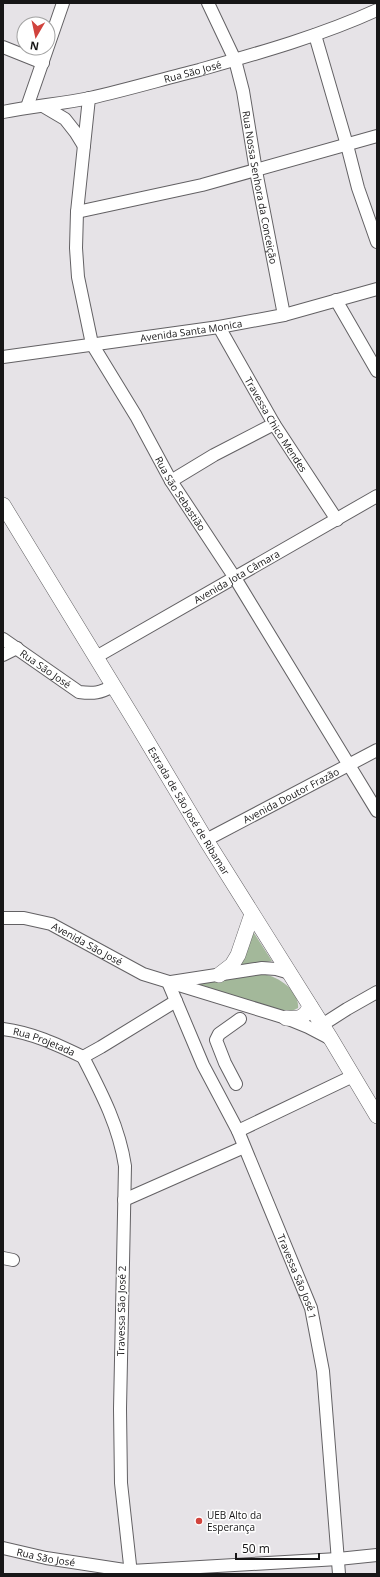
<svg xmlns="http://www.w3.org/2000/svg" width="380" height="1577" font-family="'Open Sans',sans-serif">
<style>
.green{fill:#a3b89a}
.lines{fill:none;stroke-linecap:round;stroke-linejoin:round}
.minor-casing{stroke:#636164;stroke-width:14}
.major-casing{stroke:#636164;stroke-width:16}
.minor{stroke:#fff;stroke-width:12}
.major{stroke:#fff;stroke-width:15}
.poi-dot{fill:#d1433d;stroke:#fff;stroke-width:1.5}
.labels{text-anchor:middle;stroke-width:3;stroke-linejoin:round;paint-order:stroke}
.street-label{font-size:10px;fill:#171617;stroke:#fff}
.poi-label{font-size:10px;fill:#171617;stroke:#fff;text-anchor:start}
</style>
<rect width="100%" height="100%" fill="#e6e3e7"/>
<!-- green -->
<path class="green" d="M252,930L272,961L236,967Z
M260,974C275,974 300,990 298,1008L290,1012H281L198,984Z"/>
<g class="lines">
<defs>
<g id="minor">
<path id="s1" d="M208,3L235,60L243,91L256,171L284,315"/>
<path d="M315,35L347,145L358,188L377,242"/>
<path d="M3,47L43,63"/>
<path id="s2" d="M89,98L77,212L76,248L78,277L92,344L136,416L171,481L235,578L377,811"/>
<path d="M43,106L65,119L76,133L84,146"/>
<path d="M27,107L63,3"/>
<path id="s3" d="M3,112C32,106 61,104 90,98C126,90 163,79 199,70C259,53 320,36 377,10"/>
<path d="M77,212L202,185L377,136"/>
<path d="M336,300L377,371"/>
<path id="s4" d="M219,327L274,424L337,520"/>
<path id="s5" d="M3,357L219,327L284,315L377,289"/>
<path d="M171,481L214,455L274,424"/>
<path id="s6" d="M3,639L79,692C94,694 100,693 113,686"/>
<path d="M3,655L17,648"/>
<path id="s7" d="M96,657L377,496"/>
<path id="s8" d="M206,840L377,750"/>
<path id="s9" d="M3,918H24L51,924L143,974L286,1018L308,1027L331,1039"/>
<path id="s10" d="M168,982L203,1065L238,1131L311,1308L323,1371L339,1574"/>
<path d="M171,982L262,968L276,969L290,973"/>
<path d="M322,1025L347,1009L377,992"/>
<path id="s11" d="M3,1029C33,1033 56,1044 83,1057"/>
<path d="M83,1057C101,1092 119,1126 125,1166L120,1409L121,1483L131,1574"/>
<path d="M83,1057L101,1047L176,1001"/>
<path d="M236,1084L225,1063L216,1040L219,1034L240,1019"/>
<path d="M238,1131L353,1076"/>
<path d="M124,1200L244,1147"/>
<path d="M3,1258L13,1260"/>
<path id="s12" d="M3,1548L46,1558L131,1571L338,1559L377,1555"/>
</g>
<g id="major">
<path id="s13" d="M3,505L138,726L206,840L331,1039L377,1116"/>
<path d="M219,975L232,965L238,955L252,914"/>
<path d="M286,1018C298,1019 305,1019 310,1006"/>
</g>
</defs>
<!-- minor casing -->
<use href="#minor" class="minor-casing"/>
<!-- major casing -->
<use href="#major" class="major-casing"/>
<!-- minor -->
<use href="#minor" class="minor"/>
<!-- major -->
<use href="#major" class="major"/>
</g>
<!-- markers -->
<circle class="poi-dot" cx="199" cy="1521" r="4"/>
<g class="labels">
<!-- street labels -->
<g class="street-label">
<text dy="4" stroke="none"><textPath href="#s3" startOffset="194">Rua São José</textPath></text>
<text dy="4" stroke="none"><textPath href="#s1" startOffset="193">Rua Nossa Senhora da Conceição</textPath></text>
<text dy="4" stroke="none"><textPath href="#s5" startOffset="190">Avenida Santa Monica</textPath></text>
<text dy="4" stroke="none"><textPath href="#s4" startOffset="113">Travessa Chico Mendes</textPath></text>
<text dy="4" stroke="none"><textPath href="#s2" startOffset="422">Rua São Sebastião</textPath></text>
<text dy="4" stroke="none"><textPath href="#s7" startOffset="162">Avenida Jota Câmara</textPath></text>
<text dy="4" stroke="none"><textPath href="#s6" startOffset="52">Rua São José</textPath></text>
<text dy="4" stroke="none"><textPath href="#s8" startOffset="96">Avenida Doutor Frazão</textPath></text>
<text dy="4" stroke="none"><textPath href="#s13" startOffset="358">Estrada de São José de Ribamar</textPath></text>
<text dy="4" stroke="none"><textPath href="#s9" startOffset="90">Avenida São José</textPath></text>
<text dy="4" stroke="none"><textPath href="#s11" startOffset="43">Rua Projetada</textPath></text>
<text dy="4" stroke="none"><textPath href="#s10" startOffset="322">Travessa São José 1</textPath></text>
<text transform="translate(121 1311) rotate(-89)" y="4">Travessa São José 2</text>
<text dy="4" stroke="none"><textPath href="#s12" startOffset="44">Rua São José</textPath></text>
</g>
<!-- poi labels -->
<g class="poi-label">
<text x="207" y="1519">UEB Alto da<tspan x="207" dy="12">Esperança</tspan></text>
</g>
</g>
<!-- border -->
<rect width="380" height="1577" fill="none" stroke="#171617" stroke-width="8"/>
<!-- north arrow -->
<g transform="translate(36 36) rotate(189)"><circle r="19" fill="#ffffff" stroke="#a2a2a2"/>
<path d="M0-3L7 15L0 10L-7 15Z" fill="#d1433d"/>
<text y="-6" font-size="11" font-weight="bold" text-anchor="middle" fill="#171617">N</text>
</g>
<!-- scale -->
<path d="M236 1553v6h83v-6" fill="none" stroke="#171617" stroke-width="2"/>
<text x="242" y="1553" font-size="12" fill="#171617" stroke="#ffffff" stroke-width="3" paint-order="stroke">50 m</text>
</svg>
